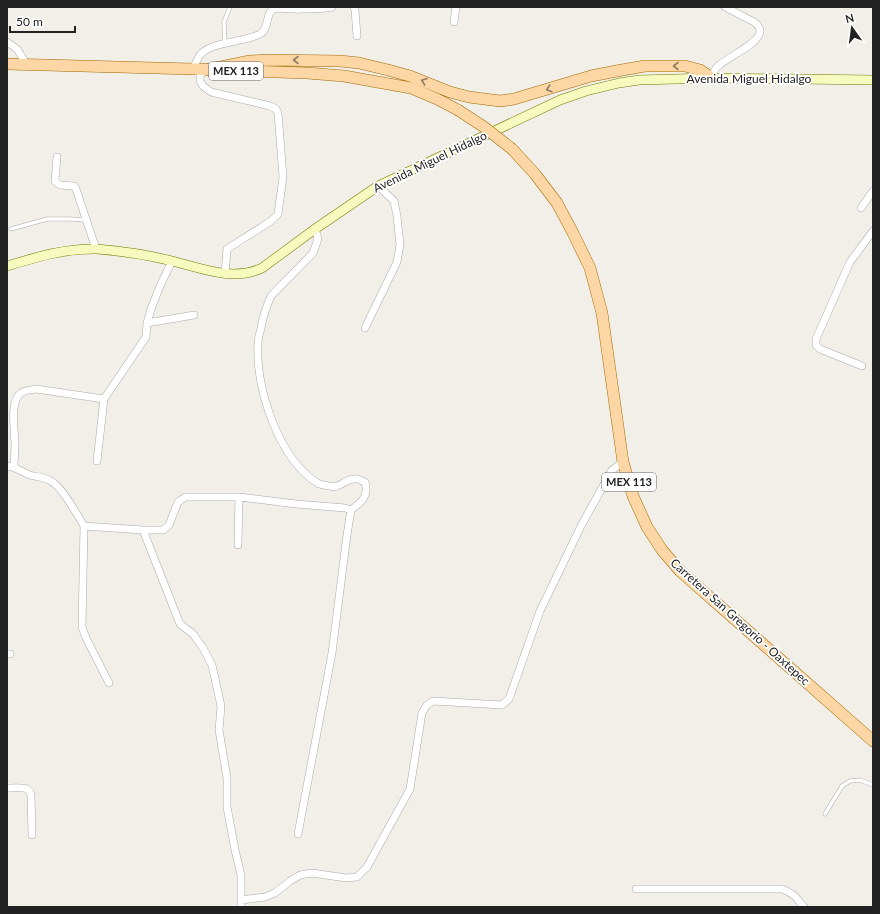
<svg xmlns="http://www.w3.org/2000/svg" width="880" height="914" font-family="Lato,sans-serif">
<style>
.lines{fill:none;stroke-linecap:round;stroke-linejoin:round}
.lane-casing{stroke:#a9a9a9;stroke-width:4.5}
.street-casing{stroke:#a9a9a9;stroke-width:8}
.secondary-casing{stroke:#707d05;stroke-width:10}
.primary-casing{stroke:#a06b00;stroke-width:12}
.lane{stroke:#fff;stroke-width:3.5}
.street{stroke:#fff;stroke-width:7}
.secondary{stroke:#f7fabf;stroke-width:9}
.primary{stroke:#fcd6a4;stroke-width:11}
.primary-bridge-casing{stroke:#a06b00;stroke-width:12;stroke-linecap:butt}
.primary-bridge{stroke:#fcd6a4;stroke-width:11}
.oneway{stroke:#8f7c63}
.labels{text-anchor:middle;stroke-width:3.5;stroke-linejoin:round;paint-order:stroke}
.shield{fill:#fff;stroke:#646464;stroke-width:1}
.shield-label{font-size:11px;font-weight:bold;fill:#222}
.street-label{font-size:12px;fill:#222;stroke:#fff}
</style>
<rect width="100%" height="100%" fill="#f2efe9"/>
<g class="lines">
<defs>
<path id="lane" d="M225,44L224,22L230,7
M11,229L47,219H71L86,220
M825,814L842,786L850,781L860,780L873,785"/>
<path id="street" d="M354,7L355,10L357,36
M454,22L456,7
M7,42L17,49L27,65
M193,69C195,65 197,59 200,55C209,42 245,42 260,34C270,29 265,12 274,9C282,7 293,10 302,9C312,9 322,9 332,7
M206,70L200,75V81L203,86L211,92L270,106L276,109L278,113L283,177L278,214L271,221L227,249L225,274
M712,78C713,75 714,70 717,67C726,58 754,46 759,35C762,30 758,25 754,22L725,7
M57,157L55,181L60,185L74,186L76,189L96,249
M861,208L873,191
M147,323L194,315
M365,328L397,262L400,245L397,216L394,201L378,186
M862,366L820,349L816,345V339L850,262L873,231
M97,461L104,399
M7,466C16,467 22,472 30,475C37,477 44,477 51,481C62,487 77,514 84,526L143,530H163L169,525L178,502L181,500L185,497H239L296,504L345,508L351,510C362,502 369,496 365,482C362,481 358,478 354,479C348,479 343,484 337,486C335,487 331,486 328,486C325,485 322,485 319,484C279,460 255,388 258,343C258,338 260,333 261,328C263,317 266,307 271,296L313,253L318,239L315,229
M14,467C14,459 15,452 15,445C15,432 9,401 21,393C25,390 31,390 36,389L104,399L146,337L147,323L151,309L160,286L172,261
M84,526L82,627L86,638L109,683
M143,530L180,624L193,634L203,648L212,665L221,706L219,730L227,778V807L235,850L241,875V907
M238,545L239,497
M7,654H10
M7,788C12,788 24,787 27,789C30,791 30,793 31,795L32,835
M298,834L332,653L347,535L351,510
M636,889H782C795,894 796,898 804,907
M241,900L265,897L275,893L290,881L300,875L312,873L346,878L357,877L367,867L410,789L422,713L427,705L433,701L502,705L509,699L540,611L581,526L612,470L623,462"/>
<path id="secondary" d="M7,266C37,257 66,248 97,249C122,251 148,255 172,261C202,268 232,282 262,268L315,229L378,186L560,100L586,91L619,83L639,80L712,78L873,80"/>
<path id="primary" d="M7,64L193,69L307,73L344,76L411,88L437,99L458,110
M206,70L250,61L270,60L340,61L359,63L388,70L410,76L450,92L469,97L500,101L514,99L591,76L622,70L645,66H685L700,70L712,78
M512,149L535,174L557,203L573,233L590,268L602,313L623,462L633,496L647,527L662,550L680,571L873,741"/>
</defs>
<!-- lane casing -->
<use href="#lane" class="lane-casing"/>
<!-- street casing -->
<use href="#street" class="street-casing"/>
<!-- secondary casing -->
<use href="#secondary" class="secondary-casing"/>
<!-- primary casing -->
<use href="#primary" class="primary-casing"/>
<!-- lane -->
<use href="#lane" class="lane"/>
<!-- street -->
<use href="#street" class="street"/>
<!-- secondary -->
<use href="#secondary" class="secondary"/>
<!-- primary -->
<use href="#primary" class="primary"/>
<defs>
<path id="primary-bridge" d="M458,110L484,127L512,149"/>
</defs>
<!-- primary-bridge casing -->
<use href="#primary-bridge" class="primary-bridge-casing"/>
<!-- primary-bridge -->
<use href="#primary-bridge" class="primary-bridge"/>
</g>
<!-- one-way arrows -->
<defs><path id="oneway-chevron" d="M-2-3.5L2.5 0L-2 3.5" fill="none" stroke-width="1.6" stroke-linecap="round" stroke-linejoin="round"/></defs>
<g class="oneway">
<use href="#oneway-chevron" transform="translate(296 60) rotate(-180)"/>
<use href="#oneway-chevron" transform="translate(676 66) rotate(180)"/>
<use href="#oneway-chevron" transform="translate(424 81) rotate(-160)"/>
<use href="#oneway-chevron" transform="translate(549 89) rotate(163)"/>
</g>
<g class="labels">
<!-- shield labels -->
<g class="shield">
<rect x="209" y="62" width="54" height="18" rx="3"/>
<rect x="602" y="473" width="54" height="18" rx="3"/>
</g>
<g class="shield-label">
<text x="236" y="75">MEX 113</text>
<text x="629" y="486">MEX 113</text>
</g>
<!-- street labels -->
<g class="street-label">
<text x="749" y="83">Avenida Miguel Hidalgo</text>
<text transform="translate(430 162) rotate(-26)" y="4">Avenida Miguel Hidalgo</text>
<text transform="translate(740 622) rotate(42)" y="4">Carretera San Gregorio - Oaxtepec</text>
</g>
</g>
<!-- border -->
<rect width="880" height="914" fill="none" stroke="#222222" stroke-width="16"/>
<!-- north arrow -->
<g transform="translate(852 28) rotate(346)" stroke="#ffffff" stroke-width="3" paint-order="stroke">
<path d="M0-3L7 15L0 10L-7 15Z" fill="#222222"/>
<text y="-6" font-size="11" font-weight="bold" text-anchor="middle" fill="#222222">N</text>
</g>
<!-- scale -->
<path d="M10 26v6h65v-6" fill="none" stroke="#222222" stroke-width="2"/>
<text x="16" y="26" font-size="12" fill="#222222" stroke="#ffffff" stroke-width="3" paint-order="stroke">50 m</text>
</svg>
